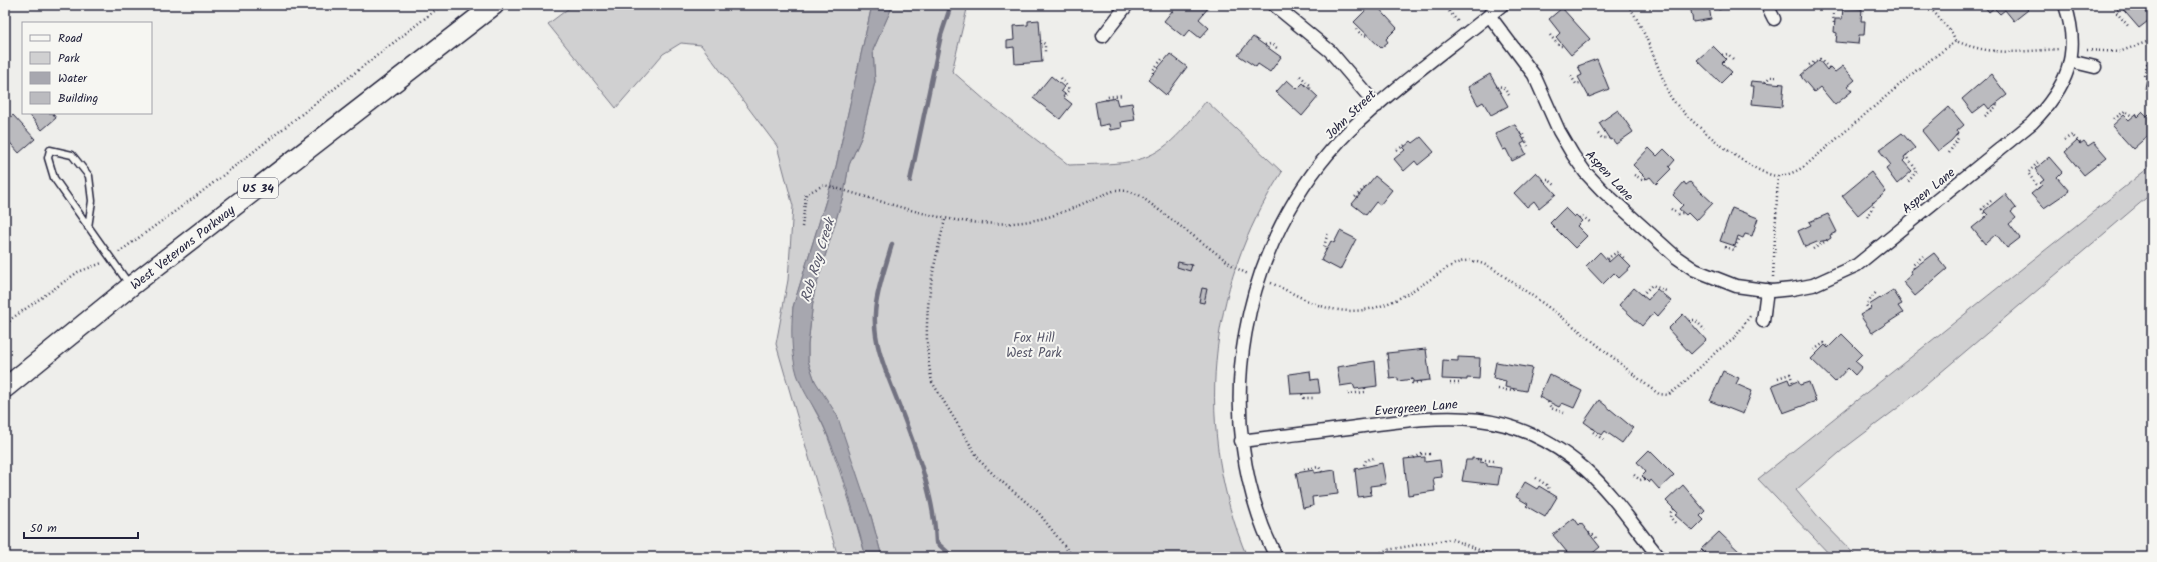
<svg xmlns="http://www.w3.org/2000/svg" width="2157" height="562" font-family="Kalam,sans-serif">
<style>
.green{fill:#d0d0d1;stroke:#797986}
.water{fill:#a7a7af;stroke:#727281}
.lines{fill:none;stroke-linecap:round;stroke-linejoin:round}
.stream{stroke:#727281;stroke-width:4.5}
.building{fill:#bbbbbf;stroke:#22223b}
.lane-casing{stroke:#22223b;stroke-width:9}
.street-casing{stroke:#22223b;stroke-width:15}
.primary-casing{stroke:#22223b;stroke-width:22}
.path{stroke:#22223b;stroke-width:2.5;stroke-dasharray:1 3;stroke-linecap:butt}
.lane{stroke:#f6f6f2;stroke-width:6}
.street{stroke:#f6f6f2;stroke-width:12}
.primary{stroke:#f6f6f2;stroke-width:19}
.labels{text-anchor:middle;stroke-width:4;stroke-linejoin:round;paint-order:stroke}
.shield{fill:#f6f6f2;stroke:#626272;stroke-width:1}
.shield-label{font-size:12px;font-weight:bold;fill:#22223b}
.street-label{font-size:13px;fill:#22223b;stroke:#f6f6f2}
.park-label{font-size:13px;fill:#565668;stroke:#f6f6f2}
.water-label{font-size:14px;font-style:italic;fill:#575769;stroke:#f6f6f2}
</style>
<rect width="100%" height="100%" fill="#eeeeeb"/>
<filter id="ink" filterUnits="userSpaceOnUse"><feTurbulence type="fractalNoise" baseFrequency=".025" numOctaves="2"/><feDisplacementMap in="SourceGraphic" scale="8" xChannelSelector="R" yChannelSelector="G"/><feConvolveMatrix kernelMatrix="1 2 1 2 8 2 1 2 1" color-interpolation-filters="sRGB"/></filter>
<g filter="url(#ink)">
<!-- green -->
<path class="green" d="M573,5H872L835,171L793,307C791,331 801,377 810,399C814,411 822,421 826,432C841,473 854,515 866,557H838L776,344L788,280L793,206L777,146L701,45L681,43L663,54L616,108L548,24Z
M893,5H968L952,71L986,101L1069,165C1088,164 1120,165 1137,160C1168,152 1187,125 1206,101L1282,172C1206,289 1194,429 1247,557H882L871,516L815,381L808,361V345L814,293L844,193L849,165L861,138L875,82L873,50Z
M2152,165V193L1907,401L1846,447L1796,490L1820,519L1857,557H1832L1758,479Z"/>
<!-- water -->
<path class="water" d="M872,5H893L873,50L875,82L861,138L849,165L844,193L814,293L808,345V361L815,381L837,415L871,516L882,557H866C854,514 843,470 825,429C817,410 803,393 797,374C791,354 791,328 793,307L835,171Z"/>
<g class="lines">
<!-- stream -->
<path class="stream" d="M910,181L941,35L951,5
M892,244C886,266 876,291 875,314C873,346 888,376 899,405C916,449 934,494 936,542L953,557"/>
</g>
<!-- building -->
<path class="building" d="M1177,5L1184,7L1186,5H1205L1208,8L1199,19L1209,28L1200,38L1190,30L1184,37L1164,21Z
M1371,5H1376L1397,28L1386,39L1388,42L1381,48L1354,22Z
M1690,5H1715L1709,6L1711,19L1693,22Z
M1983,5H2023L2028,10L2014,21L2005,10L2000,14L1994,8L1989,12Z
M2119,5H2143L2142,7L2152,18L2139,28Z
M1843,7L1862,9L1861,21H1865L1864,35H1859L1858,44L1836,42L1837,33L1834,32L1835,19H1842Z
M1562,8L1590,39L1571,55L1556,37L1560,33L1549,19Z
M1039,20L1042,62L1015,64L1014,47L1007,48V41L1014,40L1013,26L1028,25V21Z
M1253,37L1281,57L1270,72L1258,64L1256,67L1238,55Z
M1713,46L1726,59L1722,63L1732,72L1721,83L1697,60Z
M1170,54L1187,67L1166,95L1148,80Z
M1597,59L1609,89L1589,97L1578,77L1582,75L1578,66Z
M1819,60L1827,70L1830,67L1835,72L1843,66L1855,80L1848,86L1852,91L1835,105L1820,87L1814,92L1802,78L1801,75Z
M2150,64L2152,65V91L2145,89Z
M1490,74L1508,106L1491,115L1483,102L1478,105L1468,87Z
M1991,74L2007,95L1989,109L1985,104L1973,113L1962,99Z
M1051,76L1064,87L1061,91L1065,94L1063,97L1072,104L1060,119L1033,98Z
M1287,80L1297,89L1303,83L1318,97L1302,116L1276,92Z
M1751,81L1784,84L1782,107L1752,104L1754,86H1750Z
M1116,98L1118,105L1132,103L1135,120L1121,122L1122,128L1110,130L1109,124L1099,126L1095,102Z
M1949,107L1964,125L1957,131L1958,133L1951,141L1938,151L1922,131Z
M1618,110L1633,132L1616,144L1612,139L1610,140L1599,123Z
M2143,112L2147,116L2149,114L2152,117V132L2133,149L2112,126L2124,115L2129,120L2136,114L2138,117Z
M28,113H54L53,114L56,118L42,130Z
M13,115L35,139L19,153L5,137V122Z
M1512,125H1515L1519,131L1525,142L1521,144L1526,154L1512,161L1506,149L1503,150L1495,134Z
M1902,133L1915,148L1904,157L1905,159L1903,161L1912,171L1897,184L1886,169L1891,165L1879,150Z
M1421,137L1434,152L1418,165L1415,161L1404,171L1394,159L1405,150L1403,148L1411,141L1413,143Z
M2077,141L2080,144L2084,141L2088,146L2094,142L2107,157L2084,175L2065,152Z
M1649,148L1657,156L1664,149L1675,160L1669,167L1671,169L1656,184L1650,177L1647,179L1633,165Z
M2049,157L2062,172L2057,177L2069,191L2044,208L2031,194L2042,185L2040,183L2044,180L2035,169Z
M1536,172L1556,194L1539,208L1534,201L1527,207L1514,193Z
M1871,172L1886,192L1858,215L1842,196Z
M1375,176L1392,190L1380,205L1376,202L1366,215L1352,204Z
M1684,182L1686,185L1690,182L1713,203L1696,221L1688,213L1686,215L1679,209L1683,205L1673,195Z
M2005,194L2016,208L2011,212L2016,218L2009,224L2020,238L2007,248L1996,234L1985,244L1972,228L1988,215L1984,211Z
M1565,208L1574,217L1576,215L1582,221L1577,226L1587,236L1575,248L1550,223Z
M1732,208L1758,218L1752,236L1745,234L1743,238L1738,236L1735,246L1720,241Z
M1828,214L1837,232L1830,235L1831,238L1828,240L1817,242L1805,247L1798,231L1811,225L1809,222Z
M1340,231L1356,239L1340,270L1321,260L1331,241L1334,243Z
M1600,252L1609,262L1618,254L1631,267L1619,278L1614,273L1603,284L1586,266Z
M1934,253L1947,269L1915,296L1903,282L1912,274L1910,271Z
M1178,262L1192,265L1190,271L1177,267Z
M1202,288L1207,289L1204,303L1199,302Z
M1634,288L1648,300L1657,289L1671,301L1658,316L1654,312L1642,326L1619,305Z
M1893,290L1902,304L1898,306L1903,313L1872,333L1860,315L1872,308L1869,305Z
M1683,314L1706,340L1691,354L1668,329Z
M1842,334L1862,354L1855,361L1862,367L1855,375L1848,368L1835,382L1811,359L1825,345L1828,348Z
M1426,349L1430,380L1413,382V379L1398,381V378L1390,379L1387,353Z
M1458,357L1480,358L1479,379L1467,378V380L1442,379L1443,360L1458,361Z
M1375,361L1377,386L1355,389L1353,384L1340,386L1337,367Z
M1496,362L1532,368L1526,391L1505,387L1506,381L1493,378Z
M1310,371L1311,380L1318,379L1320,393L1291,394L1289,374Z
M1723,371L1739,378L1736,384L1752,391L1743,414L1710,401Z
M1549,374L1582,391L1574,408L1562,403L1559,407L1539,397Z
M1788,379L1790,384L1798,381L1800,385L1809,382L1816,401L1783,413L1772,385Z
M1599,400L1633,428L1622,443L1605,431L1602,435L1584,422Z
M1649,450L1674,475L1659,489L1651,480L1649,483L1642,476L1646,472L1637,462Z
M1425,457V462L1440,460L1442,477L1433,478L1435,491L1408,495L1404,459Z
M1472,458L1480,459V462L1487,463V466L1501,468L1498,485L1462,481L1466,460H1472Z
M1382,463L1386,484L1370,486L1371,495L1358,497L1355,469Z
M1314,470V473L1335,470L1338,494L1312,497L1313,506L1303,508L1296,473Z
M1525,482L1537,489L1539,486L1557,497L1545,517L1526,506L1528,504L1516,497Z
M1683,485L1705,511L1700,516L1704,520L1693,531L1675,515L1678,513L1666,501Z
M1574,518L1579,525L1581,523L1600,547L1588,557H1571L1553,535Z
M1719,532L1743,555L1742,557H1709L1701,549Z"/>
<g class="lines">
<defs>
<path id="lane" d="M88,227L92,201L89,176L72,155L50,150L48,158L54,178L129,284"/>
<path id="street" d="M1274,5L1330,51L1377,106
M1767,5L1774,19
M1489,15L1534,75L1559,131L1573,155L1585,172L1603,191L1676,257L1695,270L1736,286L1772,291L1792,289L1813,285L1857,265L2032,123C2066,88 2082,55 2065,5
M1103,36L1127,5
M2070,61L2095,67
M1763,321L1767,290
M1241,441C1280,436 1318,432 1356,427C1445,415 1511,405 1585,469C1613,494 1635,528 1659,557
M1276,557C1207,418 1239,241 1349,131C1396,85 1451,47 1502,5"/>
<path id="primary" d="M5,388L131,286L494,5"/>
</defs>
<!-- lane casing -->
<use href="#lane" class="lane-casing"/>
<!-- street casing -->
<use href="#street" class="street-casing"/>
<!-- primary casing -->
<use href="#primary" class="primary-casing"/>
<!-- path -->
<path class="path" d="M1444,5L1459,23
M1628,5C1643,26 1652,52 1662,77C1665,83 1667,90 1670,96C1684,118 1754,177 1779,176C1789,175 1797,171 1805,166L1918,69L1956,41
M1719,5L1720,12
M1928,5L1952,33L1956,41C1994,57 2020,51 2060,49
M2121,7L2116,12L2129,27
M1172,12L1174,5
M1833,14L1834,24
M1356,29L1363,36L1368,35
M1550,35L1559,46H1564
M1040,41L1045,44V53
M1265,45L1271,44L1277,48
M2087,50L2119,52L2152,40
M1722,55L1728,54L1734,60
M1809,65L1820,59L1829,68
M1153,73V70L1163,58
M1300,76L1310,85V90
M1571,76L1576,84L1580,83
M2144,76L2147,64H2152
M1061,78L1069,89L1064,97
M1765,82L1770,77H1776
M1496,86L1503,87L1509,95
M1106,100L1107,97L1123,95
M1985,116L1996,107L1997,103
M2114,119L2125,111L2133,116
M1520,134L1522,133L1528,146
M1598,134L1602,138H1609
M2064,140L2072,135L2081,144
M1397,150L1407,144
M1949,153L1958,138L1956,135
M1906,155L1917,171L1907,183
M1634,175L1642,179L1646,178
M1543,180H1549L1555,185
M2039,188L2028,173L2039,161
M1355,197L1365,188
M1671,209L1678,214L1683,213
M1867,217L1874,205L1873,202
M1986,217L1982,209L1991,201
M1579,218L1582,216L1590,222
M945,220C931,274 920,326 932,382L980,461L995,476L1038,512L1073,557
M802,227L806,194L824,185C898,204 971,238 1048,217C1072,210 1093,198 1116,190L1128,191L1139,195L1236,268L1248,274
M1725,247L1734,250L1740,237
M1813,249L1829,239
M1326,250L1324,247L1328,232
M119,252L199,194L442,5
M1607,259L1617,252L1625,259
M1914,268L1913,265L1923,256
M1773,277L1778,176
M1271,283C1287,290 1302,299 1318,305C1365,321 1396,302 1434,277C1444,270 1458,259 1472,261C1488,263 1502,275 1515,284C1562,315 1605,351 1649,387L1659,394L1668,395L1679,387L1717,351L1734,339L1750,316
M1642,295L1652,285L1666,291
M1869,310L1866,305L1877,291
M1689,320H1695L1705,330
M5,328L11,319L78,272L102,263
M1814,350L1824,343L1828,347
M1778,378L1790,374L1793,383
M1411,379L1412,383L1421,382
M1450,383H1459L1461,380
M1498,389L1513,391L1515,389
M1302,394L1304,398H1313
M1348,394L1365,392V388
M1548,402L1551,408L1564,413
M1593,428V432L1605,441
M1414,458L1422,454H1432
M1477,459L1494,461
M1364,465L1366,460L1374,458
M1304,469L1319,467L1322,472
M1634,475L1640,480L1645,479
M1536,478L1548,486L1549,492
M1674,509L1671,512L1670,517L1677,525
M1589,533L1592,534L1597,539
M1370,557L1387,550L1451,539L1497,557"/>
<!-- lane -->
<use href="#lane" class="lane"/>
<!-- street -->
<use href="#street" class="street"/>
<!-- primary -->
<use href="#primary" class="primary"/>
</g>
</g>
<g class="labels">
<!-- shield labels -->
<rect class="shield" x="238" y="178" width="40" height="20" rx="3"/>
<g class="shield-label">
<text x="258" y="192">US 34</text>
</g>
<!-- street labels -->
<g class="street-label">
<text transform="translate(1350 114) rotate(-44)" y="5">John Street</text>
<text transform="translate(1610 175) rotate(47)" y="5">Aspen Lane</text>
<text transform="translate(1928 190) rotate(-39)" y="5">Aspen Lane</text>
<text transform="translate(182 247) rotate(-38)" y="5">West Veterans Parkway</text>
<text transform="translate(1416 407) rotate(-5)" y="5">Evergreen Lane</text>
</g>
<!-- park labels -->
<g class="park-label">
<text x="1034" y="342">Fox Hill<tspan x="1034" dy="15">West Park</tspan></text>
</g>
<!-- water labels -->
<g class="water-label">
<text transform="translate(817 260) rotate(-73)" y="5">Rob Roy Creek</text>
</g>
</g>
<!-- margin -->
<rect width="2157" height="562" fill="none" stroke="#f6f6f2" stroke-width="20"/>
<rect x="10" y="10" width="2137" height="542" fill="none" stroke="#22223b" stroke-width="1.5" filter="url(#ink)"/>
<!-- legend -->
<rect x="22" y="22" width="130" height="92" fill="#f6f6f2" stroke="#a1a1a9"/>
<rect x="30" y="35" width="20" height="6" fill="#f6f6f2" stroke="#a1a1a9"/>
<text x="58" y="42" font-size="12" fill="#22223b">Road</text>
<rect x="30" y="52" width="20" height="12" fill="#d0d0d1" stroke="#a1a1a9"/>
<text x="58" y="62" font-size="12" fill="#22223b">Park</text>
<rect x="30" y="72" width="20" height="12" fill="#a7a7af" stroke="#a1a1a9"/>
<text x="58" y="82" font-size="12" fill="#22223b">Water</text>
<rect x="30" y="92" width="20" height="12" fill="#bbbbbf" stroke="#a1a1a9"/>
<text x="58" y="102" font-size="12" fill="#22223b">Building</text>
<!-- scale -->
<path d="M24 532v6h114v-6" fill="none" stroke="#22223b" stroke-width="2"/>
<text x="30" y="532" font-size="12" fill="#22223b" stroke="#f6f6f2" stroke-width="3" paint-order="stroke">50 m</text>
</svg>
